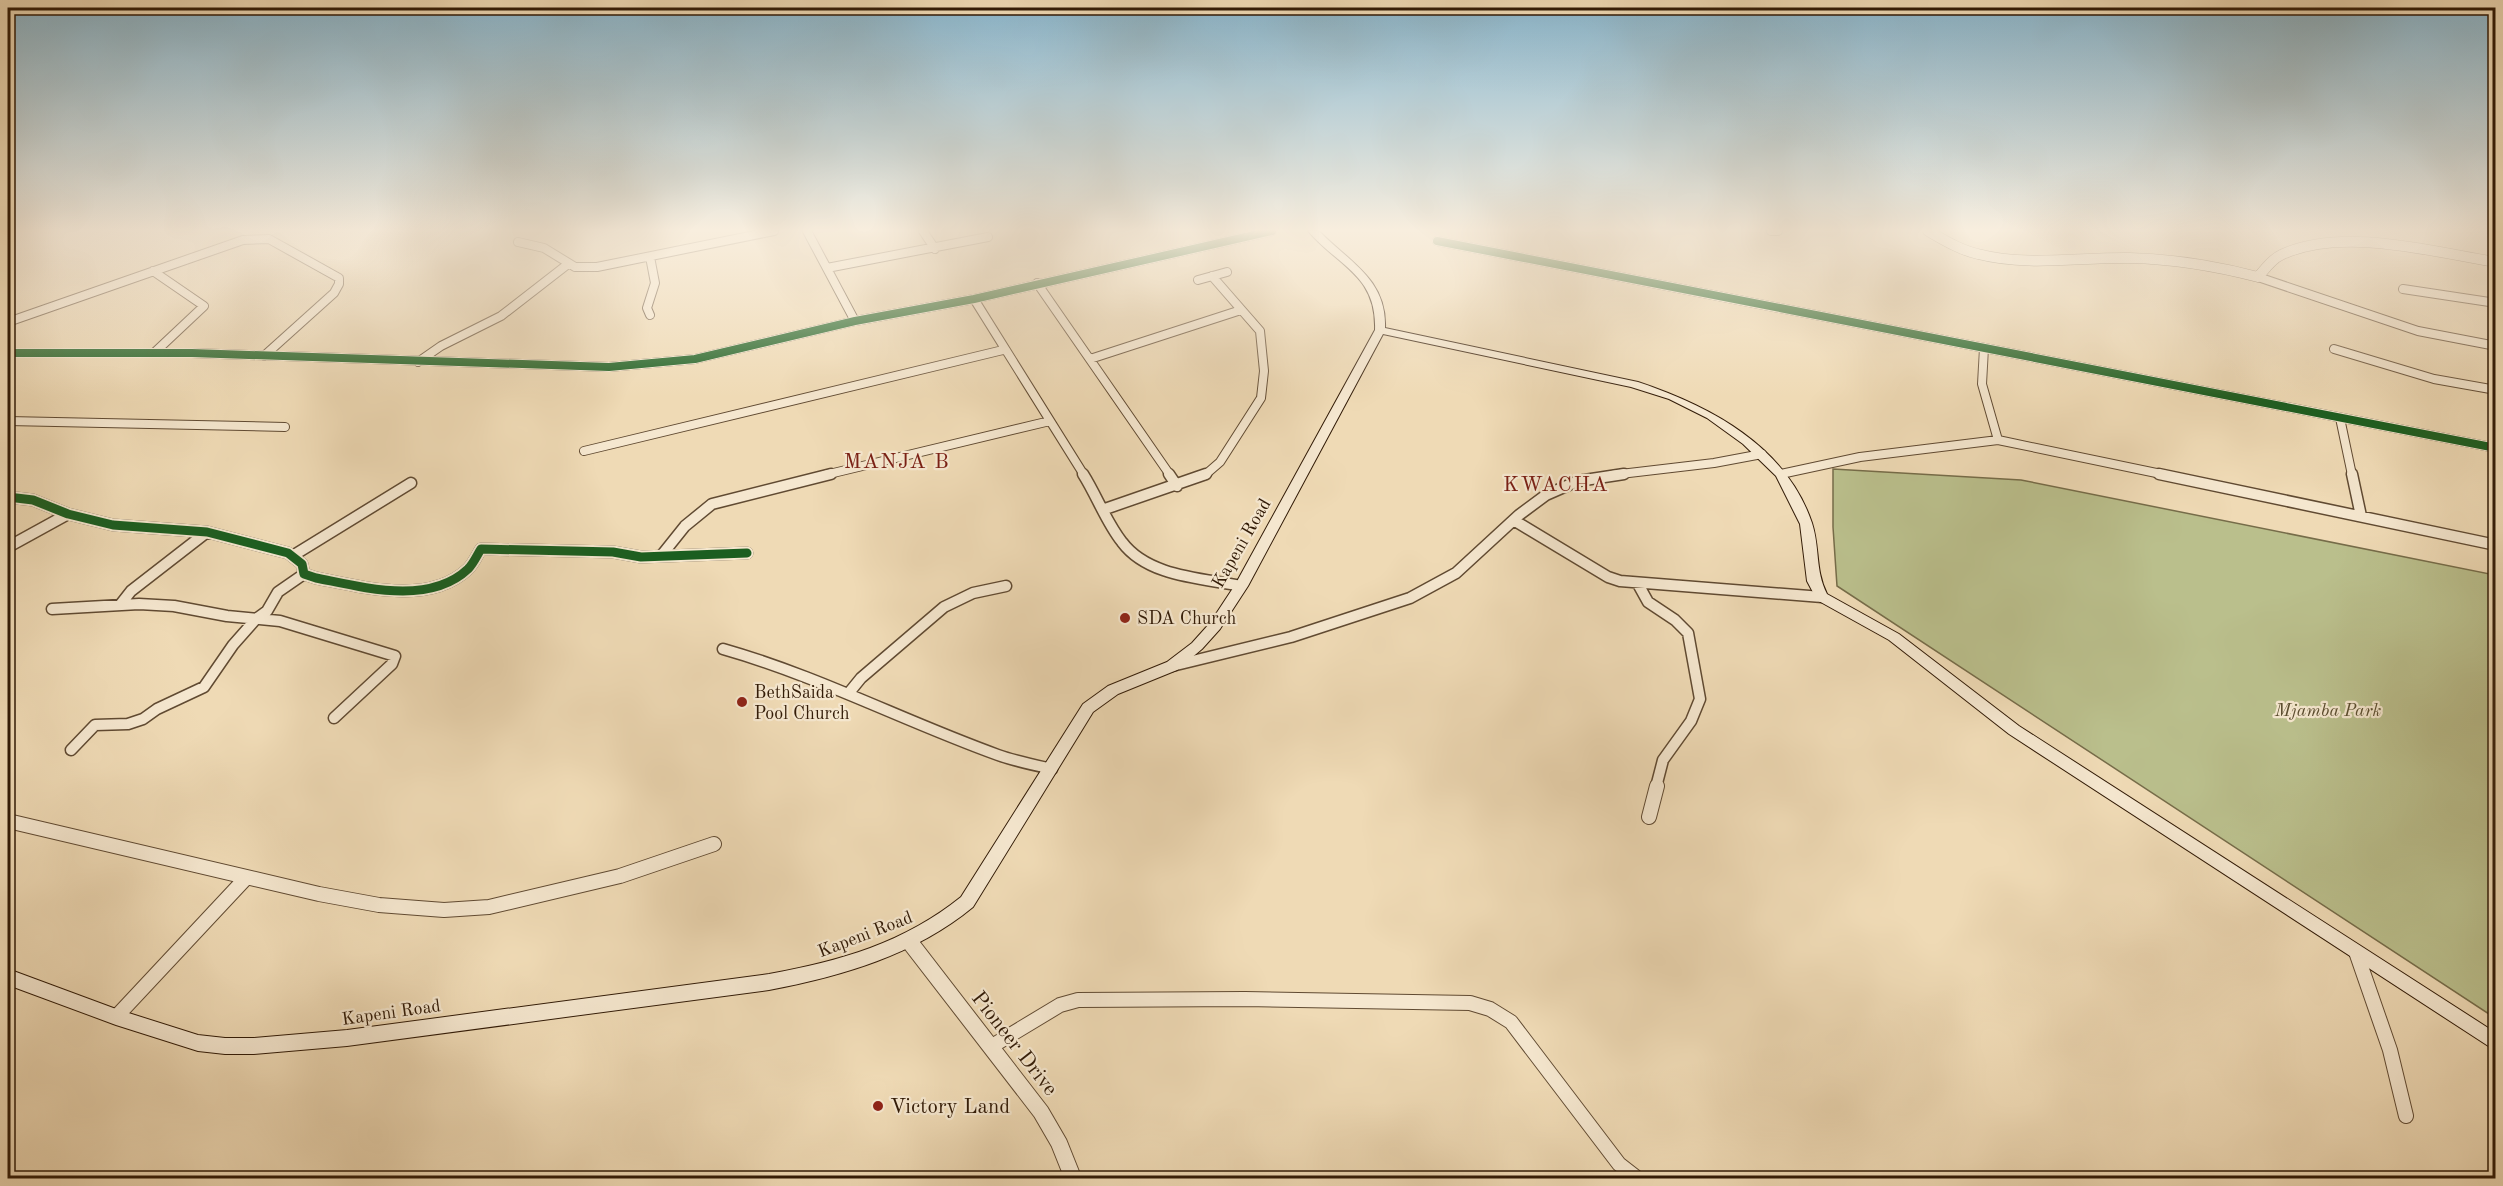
<svg xmlns="http://www.w3.org/2000/svg" width="2503" height="1186" font-family="'Old Standard TT',serif">
<style>
.green{fill:#babf8c;stroke:#766c49;stroke-width:1.5}
.lines{fill:none;stroke-linecap:round;stroke-linejoin:round}
.minor-far2-casing{stroke:#604a32;stroke-width:10}
.minor-far1-casing{stroke:#604a32;stroke-width:13}
.minor-casing{stroke:#604a32;stroke-width:16}
.tertiary-far1-casing{stroke:#604a32;stroke-width:11}
.tertiary-casing{stroke:#604a32;stroke-width:18}
.secondary-casing{stroke:#311a06;stroke-width:2}
.minor-far2{stroke:#f5e7cf;stroke-width:8}
.minor-far1{stroke:#f5e7cf;stroke-width:10}
.minor{stroke:#f5e7cf;stroke-width:14}
.tertiary-far1{stroke:#f5e7cf;stroke-width:10}
.tertiary{stroke:#f5e7cf;stroke-width:16}
.secondary{fill:#f5e7cf;fill-rule:evenodd}
.cycleway-far1-casing{stroke:#f5e7cf;stroke-width:10}
.cycleway-casing{stroke:#f5e7cf;stroke-width:13}
.cycleway-far1{stroke:#1b5e20;stroke-width:8}
.cycleway{stroke:#1b5e20;stroke-width:9}
.poi-dot{fill:#8f2418;stroke:#f5e7cf;stroke-width:2}
.labels{text-anchor:middle;stroke-width:4.5;stroke-linejoin:round;paint-order:stroke}
.street-label{font-size:18px;fill:#311a06;stroke:#f5e7cf}
.poi-label{font-size:18px;fill:#311a06;stroke:#f5e7cf;text-anchor:start}
.park-label{font-size:18px;font-style:italic;fill:#5a4c2e;stroke:#f5e7cf}
.quarter-label{font-size:21px;letter-spacing:1.5px;fill:#7a1f14;stroke:#f5e7cf}
.near-street-label{font-size:21px;fill:#311a06;stroke:#f5e7cf}
.near-poi-label{font-size:21px;fill:#311a06;stroke:#f5e7cf;text-anchor:start}
</style>
<rect width="100%" height="100%" fill="#efdab5"/>
<filter id="stains"><feTurbulence type="fractalNoise" baseFrequency=".00333" numOctaves="4"/><feColorMatrix values="0 0 0 0 .2 0 0 0 0 .09 0 0 0 0 .02 0 0 0 .5 -.17"/></filter>
<radialGradient id="worn" r=".72"><stop offset=".6" stop-color="#630" stop-opacity="0"/><stop offset="1" stop-color="#630" stop-opacity=".3"/></radialGradient>
<!-- green -->
<path class="green" d="M1833,469L2021,480L2495,575V1018L1837,586L1833,527Z"/>
<g class="lines">
<defs>
<path id="minor-far2" d="M807,231L855,321
M923,231L935,249
M1771,231H1778
M1437,241L2496,448
M518,242L544,248L575,267H597L774,231
M650,257L655,283L647,308L650,315
M827,268L988,237
M153,271L204,306L154,353
M2258,277L2418,331L2496,346
M1198,280L1227,272
M1037,283L1170,475
M2403,289L2496,303
M974,299L1084,475
M8,322L243,240L269,239L339,278V284L334,293L264,356
M1984,348L1982,384L1998,440
M2334,349L2434,379L2496,390
M8,353H192L609,367L695,359L855,321L974,299L1272,231
M1090,359L1241,310
M418,362L441,346L501,316L568,264
M2340,418L2352,475
M8,421L285,427
M584,451L1003,350
M1781,474L1860,457L1998,440L2166,475
M825,475L1050,421
M1205,475L1220,462L1261,398L1264,371L1260,331L1212,276
M1612,475L1714,463L1762,454"/>
<path id="minor-far1" d="M1083,474C1097,496 1106,522 1122,542C1148,577 1202,578 1241,586
M1169,474L1177,486
M2159,474L2496,545
M2352,474L2361,516
M8,497L33,500L68,514L113,525L207,532L288,553L302,564L304,574L316,578C362,587 429,606 468,569C474,563 477,555 481,549L613,552L641,557L747,553
M1105,509L1206,474
M1515,521L1608,577L1620,581L1822,597
M8,547L68,514
M294,555L411,483
M661,556L685,526L712,504L831,474
M1638,584L1648,602L1675,620L1688,633L1700,699L1691,721L1663,760L1656,787
M120,605L131,591L207,532
M52,609L139,604L174,606L227,616L280,621L395,656L392,664L334,718
M723,649C818,676 906,722 998,755C1015,761 1034,765 1052,769
M1172,666L1291,637L1410,598L1456,573L1519,515L1546,495L1578,481L1624,474
M848,694L861,678L944,607L973,593L1006,586
M71,750L95,725L128,724L143,719L157,709L204,687L233,645L256,619L267,611L278,592L304,574"/>
<path id="minor" d="M1649,817L1657,786
M8,821L319,894L379,905L444,910L489,907L620,876L714,844
M2356,952L2390,1050L2406,1116
M116,1017L246,878
M992,1046L1060,1005L1078,1000L1245,999L1470,1003L1490,1009L1511,1022L1619,1164L1637,1178"/>
<path id="tertiary-far1" d="M1928,231C1944,240 1960,250 1978,254C2028,267 2080,257 2130,258C2174,259 2216,266 2258,277C2265,269 2272,259 2281,255C2341,226 2433,252 2496,262"/>
<path id="tertiary" d="M909,941L1041,1112L1059,1143L1073,1178"/>
<path id="secondary" d="M1308,231H1319C1349,262 1387,279 1385,328L1638,382C1710,406 1786,446 1812,523C1820,548 1815,570 1827,594L1899,634L2019,726L2496,1033V1051L2009,734L1889,640L1817,600L1807,581L1800,524L1776,476L1743,444L1707,418L1669,399L1631,387L1383,334L1248,586L1220,629L1202,649L1177,670L1118,694L1093,712L973,907C915,955 842,976 769,990L347,1046L254,1054H225L198,1051L116,1025L8,985V969L116,1009L198,1035L225,1038H254L347,1030L769,974C840,961 904,943 961,897L1083,704L1108,686L1167,662L1192,643L1210,623L1235,585L1375,330C1377,275 1339,267 1308,231Z"/>
</defs>
<!-- minor-far2 casing -->
<use href="#minor-far2" class="minor-far2-casing"/>
<!-- minor-far1 casing -->
<use href="#minor-far1" class="minor-far1-casing"/>
<!-- minor casing -->
<use href="#minor" class="minor-casing"/>
<!-- tertiary-far1 casing -->
<use href="#tertiary-far1" class="tertiary-far1-casing"/>
<!-- tertiary casing -->
<use href="#tertiary" class="tertiary-casing"/>
<!-- secondary casing -->
<use href="#secondary" class="secondary-casing"/>
<!-- minor-far2 -->
<use href="#minor-far2" class="minor-far2"/>
<!-- minor-far1 -->
<use href="#minor-far1" class="minor-far1"/>
<!-- minor -->
<use href="#minor" class="minor"/>
<!-- tertiary-far1 -->
<use href="#tertiary-far1" class="tertiary-far1"/>
<!-- tertiary -->
<use href="#tertiary" class="tertiary"/>
<!-- secondary -->
<use href="#secondary" class="secondary"/>
<defs>
<path id="cycleway-far1" d="M1437,241L2496,448
M8,353H192L609,367L695,359L855,321L974,299L1272,231"/>
<path id="cycleway" d="M8,497L33,500L68,514L113,525L207,532L288,553L302,564L304,574L316,578C362,587 429,606 468,569C474,563 477,555 481,549L613,552L641,557L747,553"/>
</defs>
<!-- cycleway-far1 casing -->
<use href="#cycleway-far1" class="cycleway-far1-casing"/>
<!-- cycleway casing -->
<use href="#cycleway" class="cycleway-casing"/>
<!-- cycleway-far1 -->
<use href="#cycleway-far1" class="cycleway-far1"/>
<!-- cycleway -->
<use href="#cycleway" class="cycleway"/>
</g>
<!-- sky -->
<linearGradient id="sky" x2="0" y2="1"><stop stop-color="#89b7cf"/><stop offset="0.58" stop-color="#f8eede"/><stop offset="1" stop-color="#f8eede" stop-opacity="0"/></linearGradient>
<rect width="2503" height="397" fill="url(#sky)"/>
<!-- markers -->
<g class="poi-dot">
<circle cx="1125" cy="618" r="6"/>
<circle cx="742" cy="702" r="6"/>
<circle cx="878" cy="1106" r="6"/>
</g>
<g class="labels">
<!-- street labels -->
<g class="street-label">
<text transform="translate(1241 543) rotate(-60)" y="6">Kapeni Road</text>
<text transform="translate(865 934) rotate(-21)" y="6">Kapeni Road</text>
<text transform="translate(391 1012) rotate(-8)" y="6">Kapeni Road</text>
</g>
<!-- poi labels -->
<g class="poi-label">
<text x="1137" y="624">SDA Church</text>
<text x="754" y="698">BethSaida<tspan x="754" dy="21">Pool Church</tspan></text>
</g>
<!-- park labels -->
<g class="park-label">
<text x="2328" y="716">Mjamba Park</text>
</g>
<!-- quarter labels -->
<g class="quarter-label">
<text x="897" y="468">MANJA B</text>
<text x="1556" y="491">KWACHA</text>
</g>
<!-- near-street labels -->
<g class="near-street-label">
<text transform="translate(1015 1043) rotate(52)" y="7">Pioneer Drive</text>
</g>
<!-- near-poi labels -->
<g class="near-poi-label">
<text x="890" y="1113">Victory Land</text>
</g>
</g>
<!-- margin -->
<rect width="2503" height="1186" fill="none" stroke="#efdab5" stroke-width="30"/>
<rect x="9" y="9" width="2485" height="1168" fill="none" stroke="#311a06" stroke-width="3"/>
<rect x="15" y="15" width="2473" height="1156" fill="none" stroke="#311a06" stroke-width="1.5"/>
<rect width="100%" height="100%" filter="url(#stains)"/>
<rect width="100%" height="100%" fill="url(#worn)"/>
</svg>
